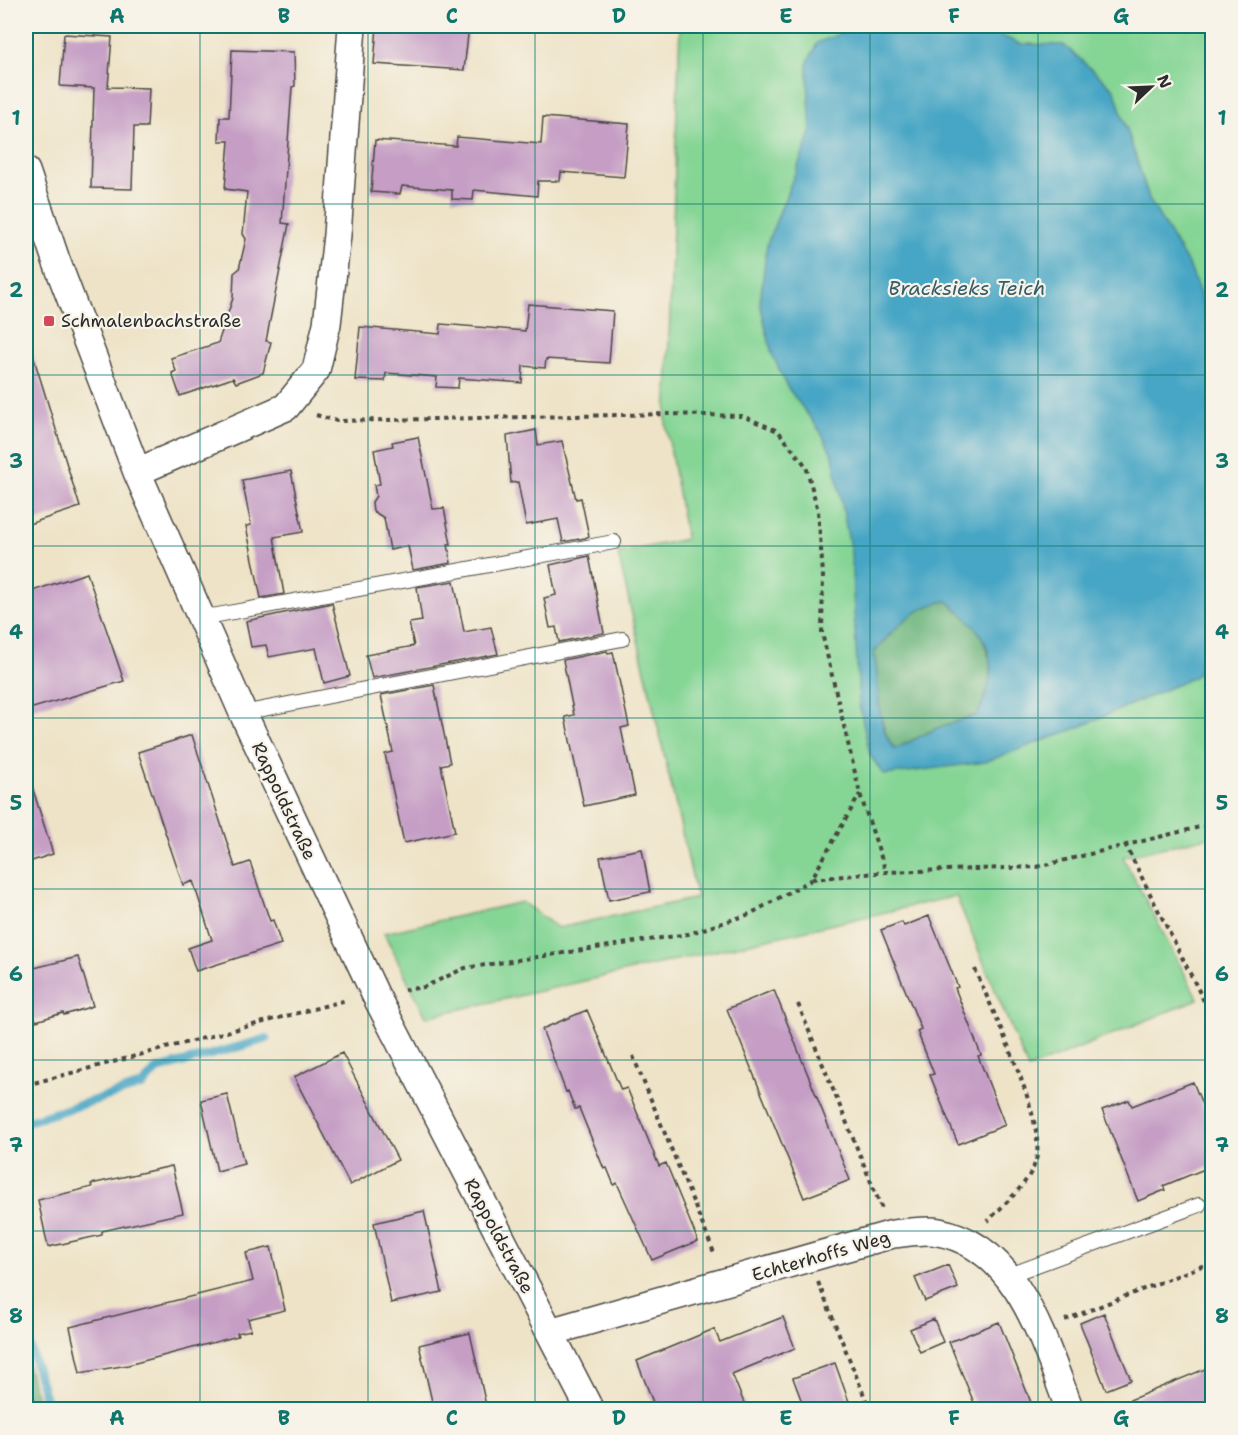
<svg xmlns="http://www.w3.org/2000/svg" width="1238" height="1435" font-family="'Shantell Sans',sans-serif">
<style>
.green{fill:#85d595;stroke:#588060;stroke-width:1.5}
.forest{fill:#6cb67e;stroke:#4c7054;stroke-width:1.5}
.water{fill:#46a6c5;stroke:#386878;stroke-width:1.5;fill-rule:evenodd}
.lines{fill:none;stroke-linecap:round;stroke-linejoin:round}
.stream{stroke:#46a6c5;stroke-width:9}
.building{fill:#c59dc5}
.lane-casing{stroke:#484742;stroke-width:16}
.street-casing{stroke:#484742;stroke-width:30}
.path{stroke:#484742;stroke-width:4;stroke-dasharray:4.5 4.5;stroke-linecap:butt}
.lane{stroke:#fff;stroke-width:14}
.street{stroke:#fff;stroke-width:27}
.grid{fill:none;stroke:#0f766e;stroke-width:1.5;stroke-opacity:0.55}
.poi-dot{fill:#d1495b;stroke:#f7f3e8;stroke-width:2}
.labels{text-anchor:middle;stroke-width:4.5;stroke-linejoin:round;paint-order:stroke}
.poi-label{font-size:18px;fill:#2b2b2b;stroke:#f7f3e8;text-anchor:start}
.street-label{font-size:18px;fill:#2b2b2b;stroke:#f7f3e8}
.water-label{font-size:20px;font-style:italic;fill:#365c69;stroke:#f7f3e8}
.neatline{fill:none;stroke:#0f766e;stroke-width:2}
.grid-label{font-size:20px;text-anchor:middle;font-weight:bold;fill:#0f766e}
</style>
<rect width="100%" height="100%" fill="#f7f3e8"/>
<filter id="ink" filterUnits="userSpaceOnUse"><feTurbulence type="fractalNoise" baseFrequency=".0167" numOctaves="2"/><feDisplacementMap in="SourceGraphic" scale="12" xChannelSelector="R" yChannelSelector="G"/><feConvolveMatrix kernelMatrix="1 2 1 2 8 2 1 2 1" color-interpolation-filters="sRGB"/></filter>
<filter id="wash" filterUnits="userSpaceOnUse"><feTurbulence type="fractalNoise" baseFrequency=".008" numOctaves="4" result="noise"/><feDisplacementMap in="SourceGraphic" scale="24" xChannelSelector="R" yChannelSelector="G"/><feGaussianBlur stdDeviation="1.35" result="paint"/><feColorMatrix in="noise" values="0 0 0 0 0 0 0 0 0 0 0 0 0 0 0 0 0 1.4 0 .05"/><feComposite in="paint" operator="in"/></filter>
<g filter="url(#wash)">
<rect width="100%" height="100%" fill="#eee3c7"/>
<!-- green -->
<path class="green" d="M680,26H1212V836L1123,857L1198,999L1028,1069L956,896L426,1017L384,933L522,902L558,928L697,898L618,553L686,539L666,424Z"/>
<!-- forest -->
<path class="forest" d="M947,601L978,627L990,660V688L977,715L937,728L895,749C876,727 877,682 874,653C893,629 915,605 947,601Z
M26,1361L40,1409H26Z"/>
<!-- water -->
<path class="water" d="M858,26L982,27L1020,44L1064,45L1114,89L1150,201L1190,267L1212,327V661L1192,678L1077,728L985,762L884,775L870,755L859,704L851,553L833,456L820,431L788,388L772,354L760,303L767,244L811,133L807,64L817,43ZM947,601C991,636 1003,662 977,715L937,728L895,749C873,724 882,684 874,653C893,629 915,605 947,601Z"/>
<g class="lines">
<!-- stream -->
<path class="stream" d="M26,1122L143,1085L156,1070L266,1039
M26,1335L49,1410"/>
</g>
<g id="blocks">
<!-- building -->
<path class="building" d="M377,26H469L464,70L374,64Z
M64,34L112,37L108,87L149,88L147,127H134L132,189L91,188L94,88L60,86Z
M232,50L294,52L295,86L292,87L282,223L289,224L266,341L271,342L263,373L236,383L233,378L180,396L172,373L176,371L171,358L218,343L233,298L234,273L239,269L246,239L243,234L247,192L225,189L229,141H219L220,117H229Z
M543,117L629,124L624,177L561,172L560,181H538L537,196L474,190L473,200L452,199V190L402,186L400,194L371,192L375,140L456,146L457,137L541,144Z
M528,304L613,311L609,363L546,359L545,368L523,366L522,383L459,378L458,388L436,387L437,377L386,373L385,381L355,380L360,327L440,334L441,324L525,331Z
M31,349L80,507L26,525V350Z
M536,430L538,445L562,441L576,499L581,498L589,536L585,538L563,542L558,519L526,525L518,482L511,483L507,436Z
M418,437L433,509L444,508L451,544H448L451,563L413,570L408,546L390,550L384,518L373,511L372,502L376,496L374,485L380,484L374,450L393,446L392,442Z
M291,471L303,532L274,537L284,594L261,598L246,526L251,525L242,480Z
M589,556L604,633L559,642L556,627L550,628L544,598L556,595L550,565Z
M87,573L124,681L26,710V593Z
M454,581L464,632L491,627L498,654L372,678L366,655L414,646L409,623L422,621L417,587Z
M332,603L350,676L324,683L316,648L269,657L266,645L251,647L246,621Z
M607,651L608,653L613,652L629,726L621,728L635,795L584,806L565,717L574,715L563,660Z
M434,685L450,763L441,765L455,832L404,843L385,754L393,752L381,695Z
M192,735L235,867L250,862L270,921L273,920L281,944L196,971L188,948L212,940L193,881L183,885L138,752Z
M31,783L53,854L26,863V784Z
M642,849L650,892L609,900L600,857Z
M929,916L958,987L955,988L981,1055L978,1056L1005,1125L958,1144L930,1075L934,1074L917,1031L921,1029L881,930L902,922L904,926Z
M78,957L93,1006L64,1015L63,1013L36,1021L35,1018L26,1021V970Z
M774,990L850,1180L804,1198L727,1009Z
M587,1010L621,1090L627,1088L659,1166L666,1163L698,1241L652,1260L617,1183L614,1185L607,1168L604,1169L579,1108L575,1109L568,1091L566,1092L542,1029Z
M342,1053L398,1160L350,1185L294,1077Z
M1193,1082L1212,1129V1166L1163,1186L1165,1190L1138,1201L1102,1110L1129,1100L1132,1106Z
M227,1094L244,1164L217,1171L201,1100Z
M172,1166L183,1213L102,1231V1235L48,1247L38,1200L92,1187L91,1184Z
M424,1211L442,1292L391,1303L374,1223Z
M271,1247L285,1310L248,1319L251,1330L237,1333L238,1336L128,1365L80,1373L70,1327L253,1281L246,1253Z
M948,1265L958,1288L925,1301L915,1278Z
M1104,1313L1131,1380L1106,1390L1080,1323Z
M783,1317L795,1348L732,1374L747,1410H656L637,1361L714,1329L720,1342Z
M934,1319L943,1342L920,1352L910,1329Z
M999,1322L1034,1410H977L949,1342Z
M470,1333L487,1410H434L419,1345Z
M835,1363L852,1410H805L793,1378Z
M1212,1366V1410H1108V1409Z"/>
</g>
</g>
<g filter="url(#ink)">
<use href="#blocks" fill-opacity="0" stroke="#484742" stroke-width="1.5"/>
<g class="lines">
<defs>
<path id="lane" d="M201,618L614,542
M243,713L622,639
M1007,1276L1199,1205"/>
<path id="street" d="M26,171L56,260L137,472L243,713L375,994L590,1410
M137,472L286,407L316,370L327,324L337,235L352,26
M550,1332L893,1234C907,1233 925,1229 939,1232C1020,1248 1044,1344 1070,1410"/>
</defs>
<!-- lane casing -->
<use href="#lane" class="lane-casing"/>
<!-- street casing -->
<use href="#street" class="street-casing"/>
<!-- path -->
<path class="path" d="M316,415L337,421L668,414L742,416L778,431L806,466L818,511L823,574L822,633L860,794L886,872
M1125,844L1212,1017
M812,879L886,872L1037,867L1212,824
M975,969C992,1011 1047,1120 1036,1160C1030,1183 1003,1205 988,1221
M404,990L424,987L465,968L688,934L750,914L811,880L860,794
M798,1004L882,1209
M633,1056L715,1255
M26,1085L347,1000
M818,1282L870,1410
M1065,1320L1212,1262"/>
<!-- lane -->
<use href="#lane" class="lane"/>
<!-- street -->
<use href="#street" class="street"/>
</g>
</g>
<!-- grid -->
<path class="grid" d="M200,26V1410M368,26V1410M535,26V1410M703,26V1410M870,26V1410M1038,26V1410M26,204H1212M26,375H1212M26,546H1212M26,718H1212M26,889H1212M26,1060H1212M26,1231H1212"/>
<!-- markers -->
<rect class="poi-dot" x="43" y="315" width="12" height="12" rx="3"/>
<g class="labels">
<!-- poi labels -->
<g class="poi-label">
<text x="61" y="327">Schmalenbachstraße</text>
</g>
<!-- street labels -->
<g class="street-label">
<text transform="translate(284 801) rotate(65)" y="6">Rappoldstraße</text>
<text transform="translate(499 1236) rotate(62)" y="6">Rappoldstraße</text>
<text transform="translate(821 1256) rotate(-16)" y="6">Echterhoffs Weg</text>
</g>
<!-- water labels -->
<g class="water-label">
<text x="967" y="295">Bracksieks Teich</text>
</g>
</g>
<!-- margin -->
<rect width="1238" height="1435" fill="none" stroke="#f7f3e8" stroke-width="66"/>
<!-- north arrow -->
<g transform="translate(1151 87) rotate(67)" stroke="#f7f3e8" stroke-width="4.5" paint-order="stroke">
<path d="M0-4.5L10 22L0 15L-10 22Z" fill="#2b2b2b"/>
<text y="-9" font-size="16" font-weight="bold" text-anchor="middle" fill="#2b2b2b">N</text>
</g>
<rect x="33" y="33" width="1172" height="1369" class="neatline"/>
<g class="grid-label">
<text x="117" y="23">A</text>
<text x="284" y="23">B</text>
<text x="452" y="23">C</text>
<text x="619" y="23">D</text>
<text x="786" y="23">E</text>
<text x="954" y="23">F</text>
<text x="1121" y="23">G</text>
<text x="16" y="125">1</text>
<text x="1222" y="125">1</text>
<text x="16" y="297">2</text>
<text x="1222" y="297">2</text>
<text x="16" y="468">3</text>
<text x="1222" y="468">3</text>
<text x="16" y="639">4</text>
<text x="1222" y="639">4</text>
<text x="16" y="810">5</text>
<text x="1222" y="810">5</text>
<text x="16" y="981">6</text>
<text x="1222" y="981">6</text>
<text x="16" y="1152">7</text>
<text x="1222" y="1152">7</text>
<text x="16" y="1323">8</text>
<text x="1222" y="1323">8</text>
<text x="117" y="1425">A</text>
<text x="284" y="1425">B</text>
<text x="452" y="1425">C</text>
<text x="619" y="1425">D</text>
<text x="786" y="1425">E</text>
<text x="954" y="1425">F</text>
<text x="1121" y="1425">G</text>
</g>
</svg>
